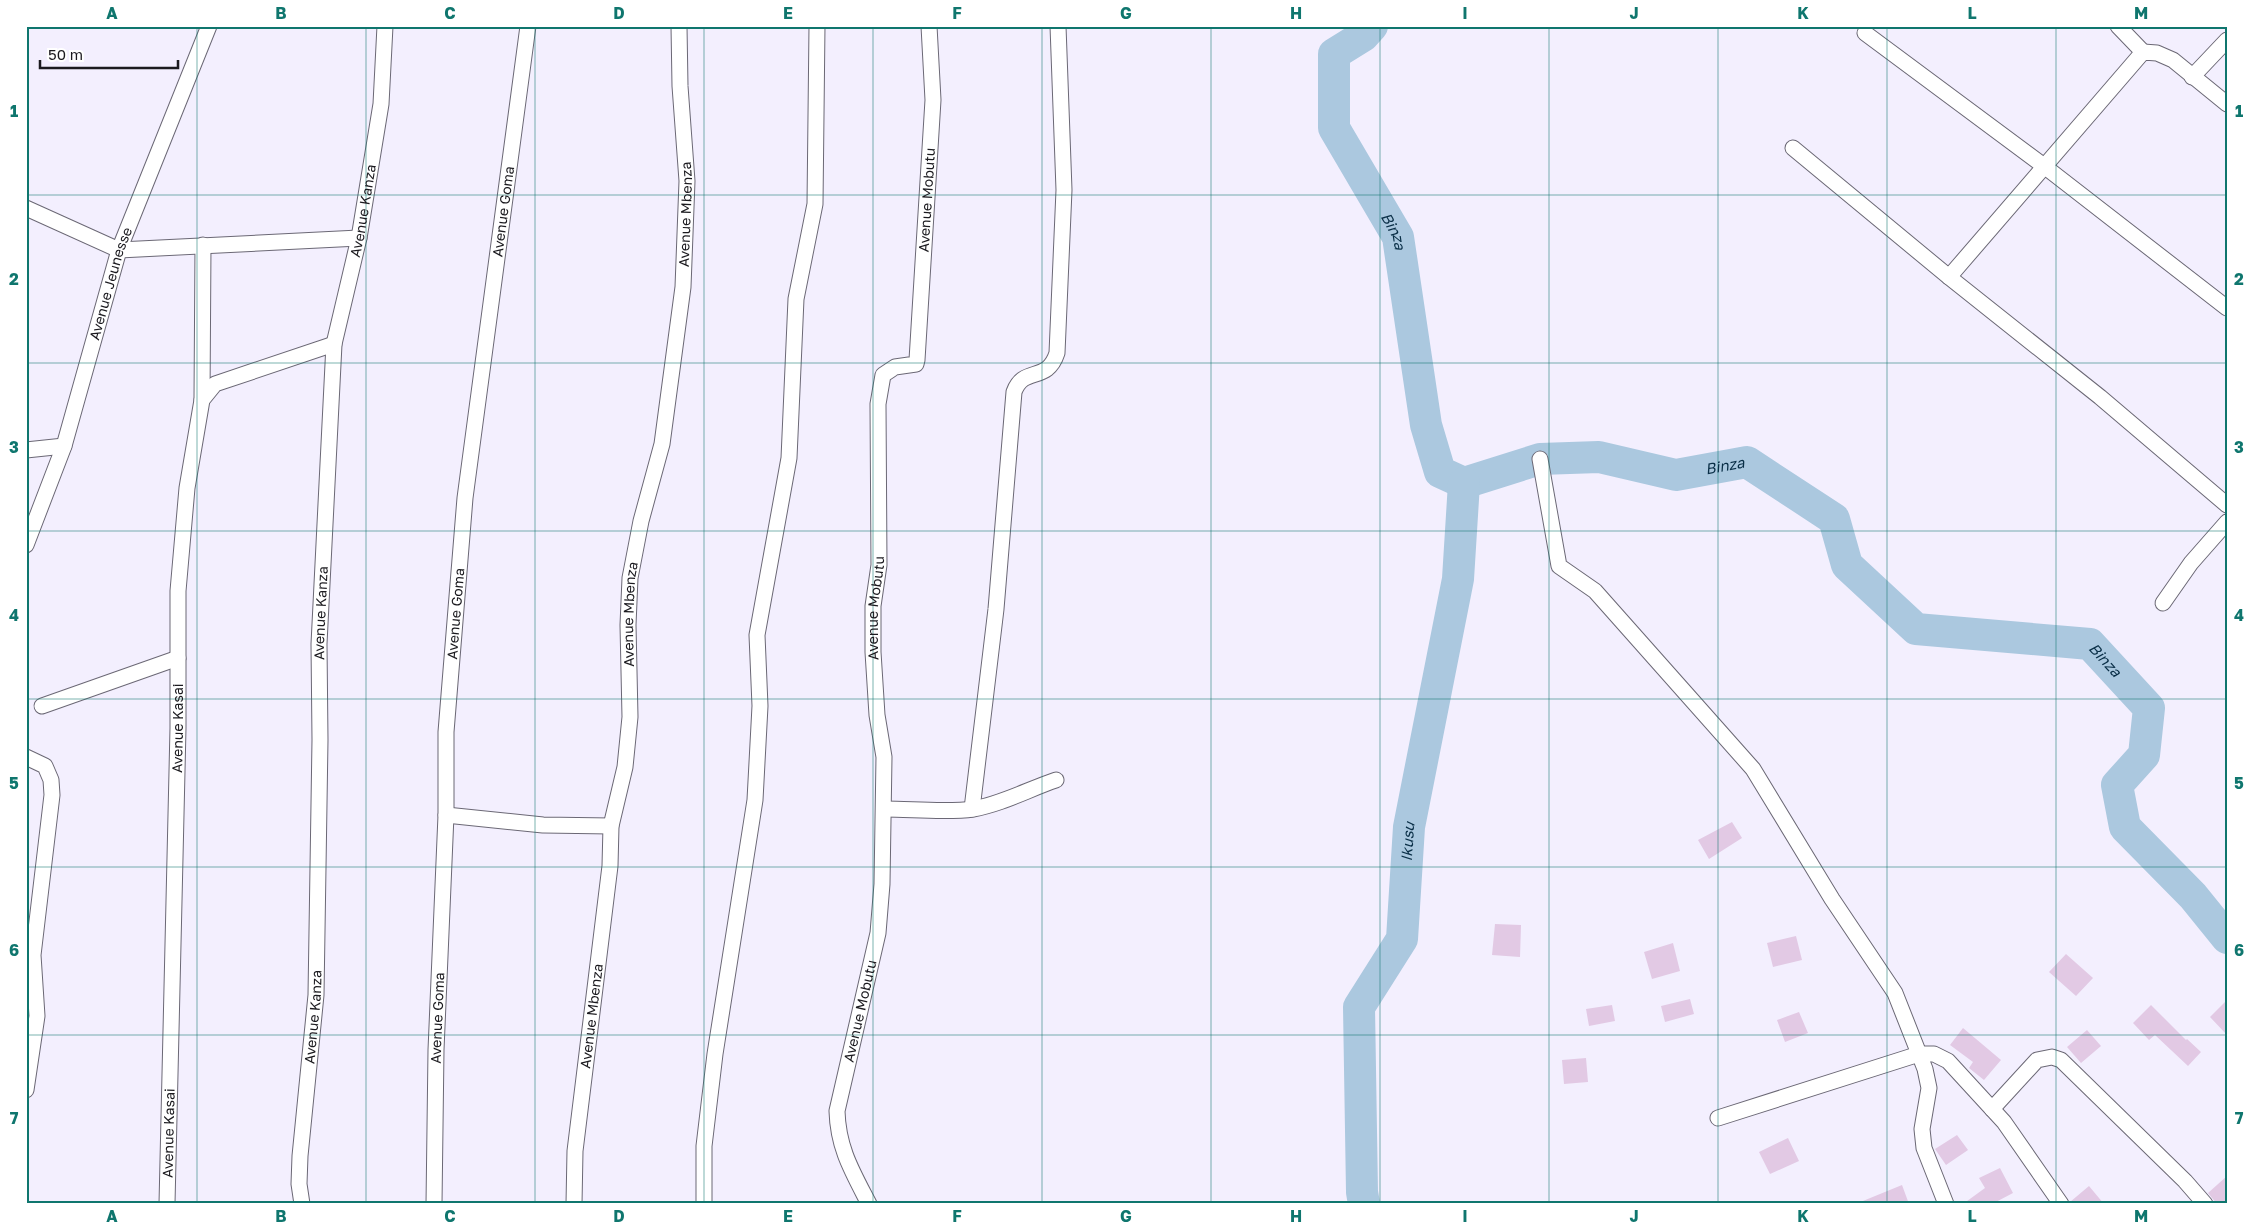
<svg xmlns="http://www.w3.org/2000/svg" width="2253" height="1230" font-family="'Golos Text',sans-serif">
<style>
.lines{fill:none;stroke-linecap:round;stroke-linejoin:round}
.river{stroke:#abc8df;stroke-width:32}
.building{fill:#e2c9e4}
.street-casing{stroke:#6b6875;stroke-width:17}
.street{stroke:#fff;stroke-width:15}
.grid{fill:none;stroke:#0f766e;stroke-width:1;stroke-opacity:0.55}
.labels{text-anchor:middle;stroke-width:4;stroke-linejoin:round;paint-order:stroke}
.street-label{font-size:14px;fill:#1b1a1f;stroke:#fff}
.water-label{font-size:15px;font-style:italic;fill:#092e46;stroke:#fff}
.neatline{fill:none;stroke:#0f766e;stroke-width:2}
.grid-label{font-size:16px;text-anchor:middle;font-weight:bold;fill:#0f766e}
</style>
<rect width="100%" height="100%" fill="#f3effe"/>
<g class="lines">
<!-- river -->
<g class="river">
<path id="s1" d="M1372,26L1363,36L1334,54V128L1398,237L1426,425L1440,472L1464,483L1540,459L1599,457L1676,475L1747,462L1834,519L1847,565L1916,629L2090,644L2149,708L2144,755L2117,785L2125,827L2193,896L2227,938"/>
<path id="s2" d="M1364,1204L1362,1192L1359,1007L1402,939L1409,827L1458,579L1464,483"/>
</g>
</g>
<!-- building -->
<path class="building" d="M1732,822L1742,838L1709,859L1698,840Z
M1495,924L1521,925L1520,957L1492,955Z
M1796,936L1802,960L1773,967L1767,943Z
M1673,943L1680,971L1652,979L1644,952Z
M2066,954L2093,978L2076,996L2049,972Z
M1690,999L1694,1014L1665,1022L1661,1006Z
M2227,1000V1035L2210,1017Z
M1612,1005L1615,1021L1589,1026L1586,1009Z
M2151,1005L2186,1040L2187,1039L2201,1052L2188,1066L2155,1035L2149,1040L2133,1023Z
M1799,1012L1808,1033L1785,1042L1777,1020Z
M1963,1028L2001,1060L1984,1080L1969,1068L1973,1062L1950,1045Z
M2087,1030L2101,1046L2081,1063L2067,1047Z
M1586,1058L1588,1082L1564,1084L1562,1060Z
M1957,1135L1968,1150L1946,1165L1935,1149Z
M1788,1138L1799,1161L1770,1174L1759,1152Z
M2000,1168L2013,1193L1992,1204H1963L1985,1188L1979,1178Z
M2227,1176V1204H2217L2208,1193Z
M1902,1185L1909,1204H1858V1203Z
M2089,1186L2104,1204H2070V1202Z"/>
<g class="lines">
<defs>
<g id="street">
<path d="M2118,26L2143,52"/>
<path d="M1865,33L2044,166L2227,308"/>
<path d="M2192,77L2227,40"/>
<path d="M1793,148L1949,277L2100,397L2227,505"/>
<path d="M26,208L119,250L359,238"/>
<path d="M1949,277L2143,52L2157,53L2173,60L2227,104"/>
<path d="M202,400L203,245"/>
<path d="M26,450L64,446"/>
<path d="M1540,459L1559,566L1595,591L1753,769L1832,899L1895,993L1925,1069L1929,1088L1922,1129L1924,1148L1946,1204"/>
<path id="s3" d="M26,545L64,446L119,250L209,26"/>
<path d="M2163,603L2191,563L2227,522"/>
<path d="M42,706L178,658"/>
<path d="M26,757L45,766L51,780L52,795L33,955L37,1016L26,1090"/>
<path d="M885,809C911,809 948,813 973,809C1002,804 1029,789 1056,780"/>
<path d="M972,809L996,609L1014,392C1024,365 1047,384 1057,353L1064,190L1058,26"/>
<path d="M446,815L543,825L611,826"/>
<path d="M1992,1109L2037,1060L2052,1057L2061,1060L2185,1181L2205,1204"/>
<path d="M1718,1118L1919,1054H1934L1948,1061L2004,1122L2061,1204"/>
<path id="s4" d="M167,1204L178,728V591L187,488L202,400L215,384L334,344"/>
<path id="s5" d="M302,1204L299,1184L300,1156L316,995L320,740L319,644L334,344L359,238L381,104L385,26"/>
<path id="s6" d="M434,1204L436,1050L446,815V732L465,498L528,26"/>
<path id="s7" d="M574,1204L575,1151L610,866L611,826L625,767L630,717L628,625L630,578L641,521L662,444L683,287L687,181L680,86L679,26"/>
<path d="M704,1204V1146L715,1054L755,800L760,706L757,635L789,458L796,299L815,204L817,26"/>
<path id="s8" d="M869,1204C852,1171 838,1148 837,1111L878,933L882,884L884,757L877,715L873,652V606L879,565L878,404L883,375L895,367L916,364L917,360L933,100L929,26"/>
</g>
</defs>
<!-- street casing -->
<use href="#street" class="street-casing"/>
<!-- street -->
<use href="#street" class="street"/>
</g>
<!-- grid -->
<path class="grid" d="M197,26V1204M366,26V1204M535,26V1204M704,26V1204M873,26V1204M1042,26V1204M1211,26V1204M1380,26V1204M1549,26V1204M1718,26V1204M1887,26V1204M2056,26V1204M26,195H2227M26,363H2227M26,531H2227M26,699H2227M26,867H2227M26,1035H2227"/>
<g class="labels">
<!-- street labels -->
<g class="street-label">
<text dy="5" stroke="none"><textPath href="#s8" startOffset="1042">Avenue Mobutu</textPath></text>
<text dy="5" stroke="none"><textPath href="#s5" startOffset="998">Avenue Kanza</textPath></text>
<text dy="5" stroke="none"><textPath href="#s6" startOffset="996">Avenue Goma</textPath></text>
<text dy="5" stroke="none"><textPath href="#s7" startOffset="999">Avenue Mbenza</textPath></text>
<text dy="5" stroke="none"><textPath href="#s3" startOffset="275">Avenue Jeunesse</textPath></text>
<text dy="5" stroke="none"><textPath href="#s8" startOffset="608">Avenue Mobutu</textPath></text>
<text dy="5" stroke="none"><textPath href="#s5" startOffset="592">Avenue Kanza</textPath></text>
<text dy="5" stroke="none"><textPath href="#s6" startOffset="591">Avenue Goma</textPath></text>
<text dy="5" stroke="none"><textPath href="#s7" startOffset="594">Avenue Mbenza</textPath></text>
<text dy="5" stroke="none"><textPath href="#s4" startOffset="476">Avenue Kasai</textPath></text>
<text dy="5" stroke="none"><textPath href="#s8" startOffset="202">Avenue Mobutu</textPath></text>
<text dy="5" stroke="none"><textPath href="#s7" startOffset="189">Avenue Mbenza</textPath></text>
<text dy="5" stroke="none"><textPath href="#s6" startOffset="186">Avenue Goma</textPath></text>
<text dy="5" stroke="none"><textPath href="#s5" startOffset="188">Avenue Kanza</textPath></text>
<text dy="5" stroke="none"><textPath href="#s4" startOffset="71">Avenue Kasai</textPath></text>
</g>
<!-- water labels -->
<g class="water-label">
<text dy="5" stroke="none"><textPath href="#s1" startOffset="241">Binza</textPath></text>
<text dy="5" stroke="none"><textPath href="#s1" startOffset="781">Binza</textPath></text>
<text dy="5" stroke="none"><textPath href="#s1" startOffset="1246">Binza</textPath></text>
<text dy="5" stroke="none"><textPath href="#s2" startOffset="375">Ikusu</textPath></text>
</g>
</g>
<!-- border -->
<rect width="2253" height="1230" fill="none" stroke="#ffffff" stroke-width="55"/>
<!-- scale -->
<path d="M40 60v8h138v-8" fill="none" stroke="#1b1a1f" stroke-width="2.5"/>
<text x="48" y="60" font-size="15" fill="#1b1a1f" stroke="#ffffff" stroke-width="4" paint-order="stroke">50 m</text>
<rect x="28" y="28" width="2198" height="1174" class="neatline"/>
<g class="grid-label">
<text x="112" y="19">A</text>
<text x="281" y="19">B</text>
<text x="450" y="19">C</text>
<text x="619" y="19">D</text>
<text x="788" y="19">E</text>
<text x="957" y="19">F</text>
<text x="1126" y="19">G</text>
<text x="1296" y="19">H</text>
<text x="1465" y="19">I</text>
<text x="1634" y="19">J</text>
<text x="1803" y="19">K</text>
<text x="1972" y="19">L</text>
<text x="2141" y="19">M</text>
<text x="14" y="117">1</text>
<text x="2239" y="117">1</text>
<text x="14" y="285">2</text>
<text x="2239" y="285">2</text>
<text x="14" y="453">3</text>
<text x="2239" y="453">3</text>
<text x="14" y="621">4</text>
<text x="2239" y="621">4</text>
<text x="14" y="789">5</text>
<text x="2239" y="789">5</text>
<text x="14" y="956">6</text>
<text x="2239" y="956">6</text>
<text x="14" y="1124">7</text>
<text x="2239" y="1124">7</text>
<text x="112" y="1222">A</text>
<text x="281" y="1222">B</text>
<text x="450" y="1222">C</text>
<text x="619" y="1222">D</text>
<text x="788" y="1222">E</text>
<text x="957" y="1222">F</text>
<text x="1126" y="1222">G</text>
<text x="1296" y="1222">H</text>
<text x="1465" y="1222">I</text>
<text x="1634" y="1222">J</text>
<text x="1803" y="1222">K</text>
<text x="1972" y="1222">L</text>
<text x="2141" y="1222">M</text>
</g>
</svg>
